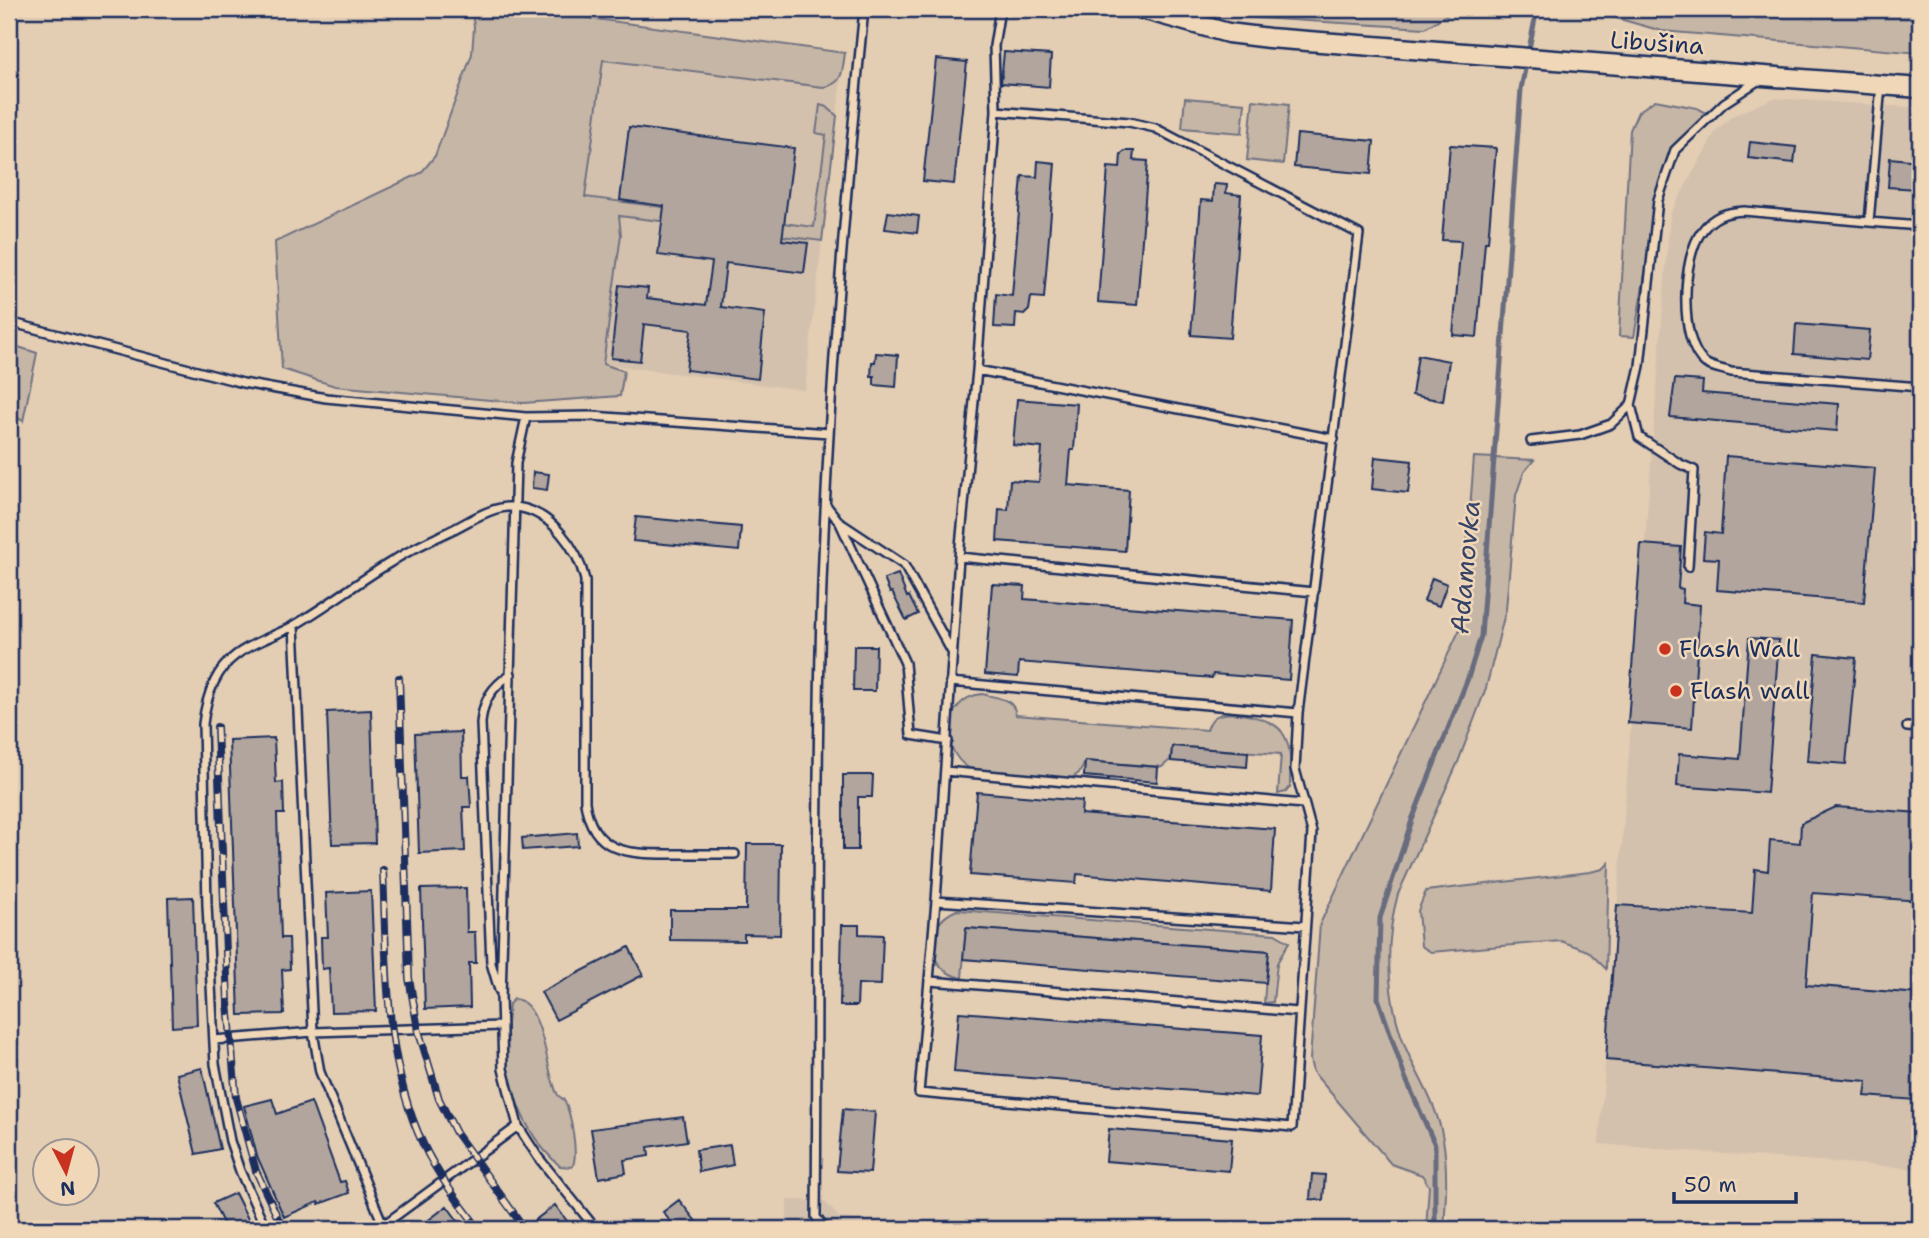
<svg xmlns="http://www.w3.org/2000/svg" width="1929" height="1238" font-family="'Shantell Sans',sans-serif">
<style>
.built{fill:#d4c1ad}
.green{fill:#c6b6a6;stroke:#707282;stroke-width:2}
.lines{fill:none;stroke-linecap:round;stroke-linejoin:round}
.stream{stroke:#686c7e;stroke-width:5}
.building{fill:#b1a59e;stroke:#1b2f5e;stroke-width:2}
.service-casing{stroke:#1b2f5e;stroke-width:12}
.tertiary-casing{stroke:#1b2f5e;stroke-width:23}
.service{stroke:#f0d7b8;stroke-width:7}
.tertiary{stroke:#f0d7b8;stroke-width:18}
.rail-casing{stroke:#1b2f5e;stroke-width:8}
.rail{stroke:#f0d7b8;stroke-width:5;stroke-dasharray:16;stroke-linecap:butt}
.poi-dot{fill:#c8321e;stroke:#f0d7b8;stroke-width:2.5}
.labels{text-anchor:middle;stroke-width:5;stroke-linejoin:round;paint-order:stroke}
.street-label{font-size:24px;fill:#1b2f5e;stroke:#f0d7b8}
.poi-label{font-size:24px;fill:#1b2f5e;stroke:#f0d7b8;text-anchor:start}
.water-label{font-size:26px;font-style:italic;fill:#354369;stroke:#f0d7b8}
</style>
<rect width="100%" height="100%" fill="#e3cdb3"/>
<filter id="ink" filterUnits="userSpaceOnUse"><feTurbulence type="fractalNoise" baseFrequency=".0143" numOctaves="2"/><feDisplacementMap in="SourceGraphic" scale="14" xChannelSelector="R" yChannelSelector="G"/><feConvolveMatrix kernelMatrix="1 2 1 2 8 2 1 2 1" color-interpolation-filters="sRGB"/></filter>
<g filter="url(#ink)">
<!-- built -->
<path class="built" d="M603,59L823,87L836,83L841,79L837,116L833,111L816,133L826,135L814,227L585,198Z
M1774,98L1920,108V1169L1599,1144L1670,214L1716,131L1732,116Z
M619,216L822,241L805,390L603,364L621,235Z
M787,1200L824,1201L840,1218L927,1229H794L787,1220Z
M1248,1222L1334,1229H1247Z"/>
<!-- green -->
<path class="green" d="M472,9H522L845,53C842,71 844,84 823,87L603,60L585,197L814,227L826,135L816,133L820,105L827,107L837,116L822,241L619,216L621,235L603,364L624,371L620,396L523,403L335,386L282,369L275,242L421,173L435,156L472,54L474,27Z
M1218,9H1456L1425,28L1258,18Z
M1584,9H1920V53L1662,31Z
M1185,98L1245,103L1242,133L1182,128Z
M1253,100L1289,104L1283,164L1247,160Z
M1655,100L1697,108L1711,115L1674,150L1658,200L1634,337L1619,336L1630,130L1638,112Z
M9,344L37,353L23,421L9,412Z
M1474,457L1534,460L1524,472L1516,495L1506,609L1486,688L1458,762L1398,894C1383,948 1387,1009 1411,1060C1424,1086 1438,1110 1443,1139C1448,1169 1446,1199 1444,1229H1426L1429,1186L1422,1175L1391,1164L1313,1072L1310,1060L1320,924L1461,627Z
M982,694C997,698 1014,698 1016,715L1207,730C1209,725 1210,720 1215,717C1230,708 1273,718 1282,732C1293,747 1290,769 1290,787L1286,792L1278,794L1281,754L1173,746L1170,760L1162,767L1085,761C1082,771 1078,776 1068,779L975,771C938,757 941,698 982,694Z
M1609,863L1606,969L1588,951L1561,941L1431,952L1421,946L1418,911L1426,891L1590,872L1603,869Z
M957,910L1275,934L1289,942L1277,963L1273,1002L1264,1003L1268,951L966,928L962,978C924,970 922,924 957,910Z
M514,999C541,1001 546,1060 552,1079C554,1084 555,1091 558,1095C562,1100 563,1097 565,1102C571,1114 579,1157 572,1167L560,1166C527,1138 507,1090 506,1048C505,1033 508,1018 509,1004Z"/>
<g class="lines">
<!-- stream -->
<path class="stream" d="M1435,1229V1145L1405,1077L1378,998L1380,918L1412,820L1468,678L1481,636L1521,89L1537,9"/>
</g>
<!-- building -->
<path class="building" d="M1004,52L1051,55L1049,87L1001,83Z
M936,59L967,62L954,184L923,181Z
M629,127L794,148L782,240L808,243L804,273L726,263L721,307L765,313L758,379L686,370L691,330L644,324L640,361L611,358L619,285L648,288L647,298L706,305L712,262L658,255L664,206L620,200Z
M1297,134L1374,141L1371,174L1294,167Z
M1750,142L1796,147L1794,163L1748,158Z
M1450,145L1496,148L1488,242H1485L1477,337L1453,335L1461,241L1442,240Z
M1125,151H1134L1133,160L1148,161L1137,305L1098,302L1108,167L1120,168L1121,154Z
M1890,158L1918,161L1916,189L1888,187Z
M1038,161L1055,163L1044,298L1031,297L1029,310L1025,314L1016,313L1015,328L994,327L996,294L1012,296L1022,176L1037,177Z
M1214,184L1227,185L1226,193L1241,195L1230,338L1191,335L1201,200L1213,201Z
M888,212L919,216L917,233L885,229Z
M1796,324L1870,330L1867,360L1794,354Z
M876,353L898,355L896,387L874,385V376H871L872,362H875Z
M1418,355L1449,361L1443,401L1412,395Z
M1675,379L1703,381L1702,393L1839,404L1837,431L1670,417Z
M1017,399L1077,404L1074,450H1071L1068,485L1129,490L1125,551L997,541L999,509L1008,510L1010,480L1039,482L1042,448L1013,445Z
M1726,456L1875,468L1864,602L1717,590L1719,559L1703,558L1705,532L1721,534Z
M1375,457L1412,461L1408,493L1372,489Z
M533,472L549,474L547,490L532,488Z
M636,517L741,527L739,551L633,541Z
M1641,544L1681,547L1678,588L1683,589L1682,603L1700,605L1692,728L1628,723Z
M898,574L907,597L909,596L918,614L906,620L892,592L890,593L884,579Z
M1432,578L1447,584L1439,606L1424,601Z
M992,584L1025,586L1024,599L1293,620L1289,680L1213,674L1212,678L1019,662L1018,677L985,674Z
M1749,638L1779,640L1767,793L1677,786L1679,754L1740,759Z
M854,646H876L875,691H853Z
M1816,654L1856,658L1846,764L1807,761Z
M371,710L375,843L332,844L327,712Z
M461,732L462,776H469L471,807H463L465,851L419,853L415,734Z
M274,738L276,783L283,782L284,814H277L281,938H289L290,969L282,970L284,1014L239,1015L229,740Z
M1172,746L1248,752L1247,767L1171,761Z
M1085,761L1158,767L1157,782L1084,776Z
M843,775H873L872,797H858V850H843Z
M977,792L1082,801L1081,814L1275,829L1271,891L1077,874L1076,883L970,875Z
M1836,807L1920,813V901L1813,893L1806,985L1920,994V1086L1917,1085L1916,1100L1865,1096L1867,1081L1606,1060L1617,905L1752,913L1755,869L1768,871L1770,840L1800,843L1801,823Z
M577,833L578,846L523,850L522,838Z
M747,844H781L780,935L744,934V941L670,940V910H746Z
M466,888L467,932H475L476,963H469L470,1007L425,1009L421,889Z
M371,891L376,1011L331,1012L329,968L322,969L321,937H328L326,893Z
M193,897L197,1025L172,1027L168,898Z
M842,925H859V934L883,935L881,985L858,984L857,1006H840Z
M966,928L1269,951L1266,983L963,959Z
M629,947L643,975L556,1020L541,992Z
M959,1012L1262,1035L1257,1096L954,1072Z
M202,1068L220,1149L196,1154L177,1074Z
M272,1099L277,1114L311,1102L340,1182L345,1181L349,1193L319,1204L318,1202L284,1217L257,1156L244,1106Z
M843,1109L875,1112L870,1173L837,1171Z
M683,1117L687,1141L648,1147L649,1156L624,1160L626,1173L599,1178L591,1129Z
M1109,1129L1232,1139L1229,1171L1106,1161Z
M730,1145L733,1165L699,1172L696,1150Z
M1312,1174L1325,1175L1323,1200L1310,1199Z
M235,1193L253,1229H226L213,1203Z
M679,1200L702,1229H676L663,1212Z
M555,1205L573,1229H541L534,1221Z
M447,1206L464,1229H417Z"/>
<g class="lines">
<defs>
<path id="service" d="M1881,85L1869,222L1920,226
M996,111L1129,122L1155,128L1359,234L1298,713L1295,769L1312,832L1292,1127L919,1093L936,901L959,557L977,370L996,111L994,46L1000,9
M1869,222L1744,211C1726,212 1713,216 1702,231C1682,256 1678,342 1705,363C1712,368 1723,369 1731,372L1920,387
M9,322L243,383L326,398L526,417L592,416L829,433
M977,370L1334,439
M1631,405L1639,437L1680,464L1694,470L1688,567
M1531,441L1580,435L1611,424L1631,405L1640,366L1658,200L1675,150L1724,103L1759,80
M826,505L840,523L905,663L911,735L948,741
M842,524L904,565L952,652
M959,557L1314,592
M294,625L313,1032L320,1072L384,1227
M950,682L1298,713
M1907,727L1920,728
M945,771L1303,804
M936,901L1305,926
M930,981L1298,1012
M499,990L491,963L481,723C483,700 492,687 511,674
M214,1040L313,1032L502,1026
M518,1126L538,1157L596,1229
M266,1229L240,1171L230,1141L215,1064L207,905L203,724C206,698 214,671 236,655C253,642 275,636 293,626C327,606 358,582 391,562C410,549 432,540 452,530C472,520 493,505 516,507C551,511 578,549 585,580V802C592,853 628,854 670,854C692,854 714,854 735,854
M378,1229L518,1126L503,1069L501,997L516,463L526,417
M825,1229L816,1217C818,1016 815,815 821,615C827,412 844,210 864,9"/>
<path id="tertiary" d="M1142,9L1228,33L1269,38L1920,88"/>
</defs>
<!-- service casing -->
<use href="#service" class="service-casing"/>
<!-- tertiary casing -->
<use href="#tertiary" class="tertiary-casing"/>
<!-- service -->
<use href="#service" class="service"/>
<!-- tertiary -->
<use href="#tertiary" class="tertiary"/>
<defs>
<path id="rail" d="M399,678L409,978L418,1029L439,1099L456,1133L525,1229
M217,727L228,1002L236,1098L256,1171L283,1229
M383,870C387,963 383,1058 423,1144C437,1174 459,1203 479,1229"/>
</defs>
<!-- rail casing -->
<use href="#rail" class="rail-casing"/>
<!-- rail -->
<use href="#rail" class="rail"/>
</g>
</g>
<!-- markers -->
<g class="poi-dot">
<circle cx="1665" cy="649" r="7"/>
<circle cx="1676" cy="691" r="7"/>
</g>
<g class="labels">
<!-- street labels -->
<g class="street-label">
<text transform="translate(1657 43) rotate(4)" y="8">Libušina</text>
</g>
<!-- poi labels -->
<g class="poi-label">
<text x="1679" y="657">Flash Wall</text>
<text x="1690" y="699">Flash wall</text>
</g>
<!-- water labels -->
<g class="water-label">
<text transform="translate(1465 567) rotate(-85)" y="9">Adamovka</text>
</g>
</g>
<!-- margin -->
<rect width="1929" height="1238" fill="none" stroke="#f0d7b8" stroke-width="35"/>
<rect x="18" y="18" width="1894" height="1203" fill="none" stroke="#1b2f5e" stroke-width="2.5" filter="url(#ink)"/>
<!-- north arrow -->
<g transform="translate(66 1172) rotate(174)"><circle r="33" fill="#f0d7b8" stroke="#9b9494" stroke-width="2"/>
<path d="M0-5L12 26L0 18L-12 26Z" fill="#c8321e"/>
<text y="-10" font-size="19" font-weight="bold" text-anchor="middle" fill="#1b2f5e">N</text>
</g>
<!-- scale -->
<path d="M1674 1192v10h122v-10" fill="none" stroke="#1b2f5e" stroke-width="3.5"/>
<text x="1684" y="1192" font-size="21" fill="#1b2f5e" stroke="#f0d7b8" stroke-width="5" paint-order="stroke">50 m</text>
</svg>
